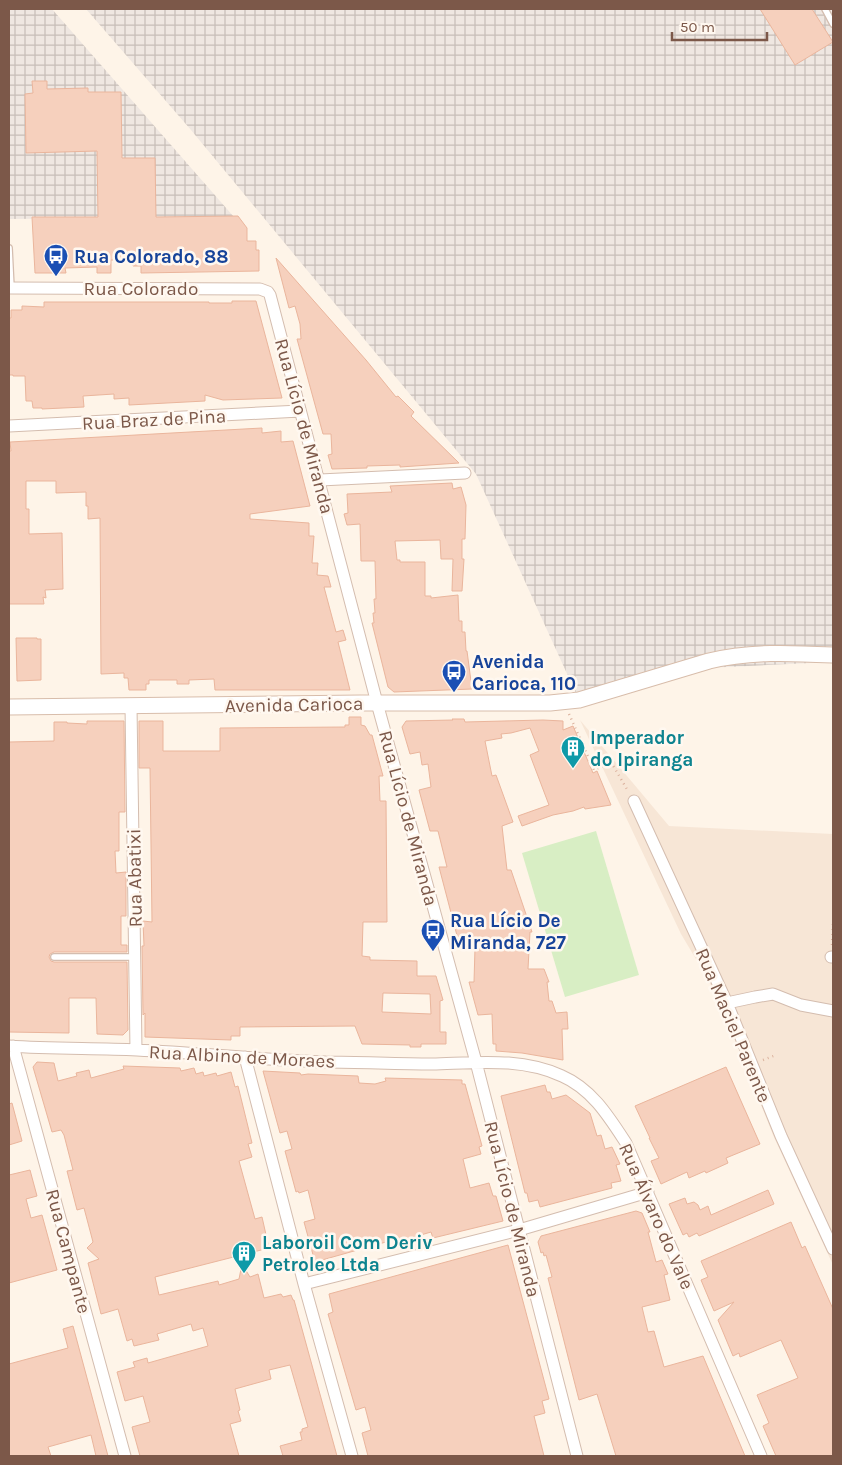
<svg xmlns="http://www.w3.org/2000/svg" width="842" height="1465" font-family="Karla,sans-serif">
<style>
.residential{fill:#f7e6d6}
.industrial{fill:url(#industrial-grid)}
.pitch{fill:#d8eec4}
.building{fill:#f6d0bd;stroke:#eab59c;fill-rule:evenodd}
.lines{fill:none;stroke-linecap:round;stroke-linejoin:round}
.lane-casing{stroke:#d4bdaf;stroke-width:8}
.street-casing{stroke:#d4bdaf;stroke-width:13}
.secondary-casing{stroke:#d8bdab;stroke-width:17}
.path{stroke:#dcb39f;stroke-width:2.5;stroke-dasharray:1 4;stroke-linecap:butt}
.lane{stroke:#fff;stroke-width:5.5}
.street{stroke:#fff;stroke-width:11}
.secondary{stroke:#fff;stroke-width:15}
.labels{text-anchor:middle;stroke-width:5;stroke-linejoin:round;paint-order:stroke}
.transit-label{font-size:19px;font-weight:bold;fill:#164399;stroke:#fff8f0;text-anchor:start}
.street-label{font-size:19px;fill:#7c5849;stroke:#fff8f0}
.culture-label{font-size:19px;font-weight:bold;fill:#0d838f;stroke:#fff8f0;text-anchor:start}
</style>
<defs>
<pattern id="industrial-grid" width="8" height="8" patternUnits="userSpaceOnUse" patternTransform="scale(1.25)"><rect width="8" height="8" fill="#efe7e1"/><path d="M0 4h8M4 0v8" fill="none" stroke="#c7beb8"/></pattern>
</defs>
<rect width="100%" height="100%" fill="#fef4e8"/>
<!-- residential -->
<path class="residential" d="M580,720L669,826L833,834V1265L773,1135L724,1011L706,976L681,934Z"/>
<!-- industrial -->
<path class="industrial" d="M9,9H52L234,217L9,219Z
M86,9H833V662L683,669L579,700L476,474L191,130Z"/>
<!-- pitch -->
<path class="pitch" d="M596,831L639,975L565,997L522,853Z"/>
<!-- building -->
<path class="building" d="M760,9H812L833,42L795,65Z
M32,81H47V89L88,88V92H121L122,158H155L156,217L238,216L247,228V241H256V250H259V271L141,273V266H133V263H130V260H111V273H97V267L65,268L66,273H35L32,217H98L97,151L26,153L25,94L33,93Z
M276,258L366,360L396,397L398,396L414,412L411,416L459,463L400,467V465L367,466V468L332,469L328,455L332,454L331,434H323L297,339H301L300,324L295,306L289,308Z
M232,301H256L282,398L223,400L205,395V401L129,405V398L114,399V394L83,396L84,407L42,409V408H33L32,401H26L25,376H13V375H9V318H11V310H22V306L44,307V302H209V303H232Z
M262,428V433L281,431V442L293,441L310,506L250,514V519L309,523V536H314L312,563H318L317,575L328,576L331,587H324L336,632L343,630L346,640L338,642L350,690H215L214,679L189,680V684H177V680H149V684H146V690H129L128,678H124V673L101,674L100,518L88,519V506H86V492L56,493V481H26V509H29V534L62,533L63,589L45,590L46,598L43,597L44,604H9V451H11L10,442Z
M452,483L453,489L461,487L466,505L465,539H462V559H464L462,591H452L453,559H441L440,540L395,541L397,560H400V562H425V596H431V598L458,595L459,621H462V632H465L466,651H467L472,689L394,692L388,687L372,623H374L373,613H375L374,599H376L375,561H361L360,524L347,525L344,514L348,513L347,494L392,492L390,486Z
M16,638H37V639H41V680L17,681Z
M349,717H361V725L365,726L370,735H372L383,776H379L380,801H386L387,922H363L362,956L370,957V960L417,961V976H436L443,1000L440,1001V1032H446V1044H421V1047H410V1045L362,1044L355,1026L240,1027V1036H231V1040L145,1037V1013L143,1015L142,946H144L143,921L152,922L150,768H139V721H163V751H220V728L345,727V725H349ZM383,993L430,994L431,1014L382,1012Z
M452,719H464L465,722L543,720L563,721V730L573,726L593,773L597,771L611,805L585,809L584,807L573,811L553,815L522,826L518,816L549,805L530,755L539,751L530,728L511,733L501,734L502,738L485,741L492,776L496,775L513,822L502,826L507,870H511L532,932H530L528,969H544L549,982H547L549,1001H552L556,1013L567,1012L568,1029H562L563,1060L522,1053L496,1051V1044H493L492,1014L478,1015L469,982H474L475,948L460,947L439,867H447L438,831H430L419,790L431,787L428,764L422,765L420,752L410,754L402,727L406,721L453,720Z
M87,721H124L125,812H119V851H115L116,873L126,872V916H121V945H127V952H54L50,954L49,957L51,961L54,962H127L128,1030L123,1035L97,1034L96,998H69V1033L9,1032V742L54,741V722H67V723L87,724Z
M37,1062L54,1063L58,1081L77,1076L76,1073L89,1070L91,1078L124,1069L123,1066L180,1068L181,1071L194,1068L196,1074L203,1072L204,1076L216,1073L217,1076L231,1072L235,1087L238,1086L252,1143L248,1144L252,1157L239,1161L255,1219L262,1217L269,1248L155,1277L159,1295L218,1281L219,1285L239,1279L242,1264L250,1277L258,1274L264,1298L281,1294L283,1297L291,1295L293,1300H294L337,1456H283L280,1446L302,1440L300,1432H302V1429L308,1427L290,1365L269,1370L271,1379L235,1389L240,1410L238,1411L241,1421L230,1424L239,1456H140L132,1427L150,1422L143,1396L125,1401L117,1372L135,1367L133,1362L147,1358L148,1363L208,1346L203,1328L193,1331L191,1324L157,1334L159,1340L134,1346L132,1339L127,1341L118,1309L101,1314L88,1263L99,1259L87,1248L93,1242L84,1208L77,1210L67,1171L73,1170L64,1135L61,1130L52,1132L33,1067Z
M726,1067L760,1144L726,1158L728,1163L706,1173L705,1171L689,1178L687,1172L661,1184L651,1161L659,1158L649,1138H650L635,1106Z
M263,1071L300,1073L301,1075L308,1074L358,1076L359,1083L375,1084L386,1081L385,1078L462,1080V1084H465L482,1146L479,1147L481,1154L463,1159L470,1188L489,1183L493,1196H496L503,1221L433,1238L431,1232L407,1239L408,1244L395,1248L393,1240L315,1262L304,1222L315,1219L308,1190L299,1193L298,1191L296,1192L285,1151L292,1149L287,1131L280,1133Z
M545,1085L547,1092H550L552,1099L566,1095L590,1113L597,1136L601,1135L605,1149L612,1147L620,1164L616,1165L621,1181L611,1183L612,1188L540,1207L538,1200L529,1202L527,1193H525L501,1096Z
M12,1103L22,1141L9,1145V1104Z
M30,1170L37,1196L26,1199L31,1218L42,1215L57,1270L9,1283V1175Z
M768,1190L774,1204L699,1236L697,1233L689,1237L687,1233L683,1235L669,1204L685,1198L687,1204L694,1202L698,1205L700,1210L708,1206L711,1215Z
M636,1211L642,1213L650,1232H648L656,1262L662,1260L668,1274L664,1275L670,1300L642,1307L648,1332L654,1331L664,1367L703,1356L745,1456H616L597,1394L579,1400L548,1278L552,1277L546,1255L544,1256L543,1252L541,1253L538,1242L541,1236Z
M791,1222L802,1248L805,1246L833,1309V1456H776L763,1426L769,1423L757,1395L798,1378L781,1340L740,1357L739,1353L733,1356L718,1320L734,1302L714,1311L701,1280L708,1277L701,1261Z
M508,1245L549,1399L542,1401L545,1413L534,1416L544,1456H368L362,1433L371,1430L365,1407L356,1410L328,1314L333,1312L329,1294Z
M73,1326L108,1456H96L91,1435L48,1447L51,1456H9V1364L68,1348L63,1329Z"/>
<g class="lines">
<defs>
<path id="lane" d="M825,9L833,24
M9,248L11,288
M54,957H135"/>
<path id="street" d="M9,288L260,289L268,292L270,295L377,703L476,1062L577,1456
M9,426L300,411
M320,480L465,473
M131,706L136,1050
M634,801L727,1003L781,1136L833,1249
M831,957H833
M727,1003L755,997L773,994L801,1005L833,1011
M9,1046C51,1049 94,1048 137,1050C200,1053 263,1060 326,1062C361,1062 396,1064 432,1064C475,1063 521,1057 562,1076C592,1089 609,1117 626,1143L761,1456
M13,1046L125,1456
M245,1057L304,1284L352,1456
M304,1284L519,1230L648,1192"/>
<path id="secondary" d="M9,707L361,703H550L579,700L709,661C750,651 791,653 833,655"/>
</defs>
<!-- lane casing -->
<use href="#lane" class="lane-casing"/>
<!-- street casing -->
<use href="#street" class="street-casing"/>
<!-- secondary casing -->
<use href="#secondary" class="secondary-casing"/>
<!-- path -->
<path class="path" d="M569,714L594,770L611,762L628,791
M832,945L833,922
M763,1060L776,1055"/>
<!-- lane -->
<use href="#lane" class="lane"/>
<!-- street -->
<use href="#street" class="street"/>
<!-- secondary -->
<use href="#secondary" class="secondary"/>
</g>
<!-- icons -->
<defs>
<symbol id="bus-pin" viewBox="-11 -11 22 30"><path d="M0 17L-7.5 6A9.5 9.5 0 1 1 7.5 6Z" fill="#1a4fb4" stroke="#fff8f0"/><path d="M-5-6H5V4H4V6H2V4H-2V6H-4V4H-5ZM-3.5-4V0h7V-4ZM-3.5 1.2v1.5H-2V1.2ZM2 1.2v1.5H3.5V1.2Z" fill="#fff"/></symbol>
<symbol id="building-pin" viewBox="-11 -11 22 30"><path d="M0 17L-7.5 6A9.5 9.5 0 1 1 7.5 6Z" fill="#0f9aa8" stroke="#fff8f0"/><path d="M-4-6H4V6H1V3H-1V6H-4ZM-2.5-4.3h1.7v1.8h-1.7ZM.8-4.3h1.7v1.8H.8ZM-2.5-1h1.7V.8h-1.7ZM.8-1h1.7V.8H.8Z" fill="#fff"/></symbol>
</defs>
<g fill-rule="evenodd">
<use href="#bus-pin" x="42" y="242" width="28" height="38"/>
<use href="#bus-pin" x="440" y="658" width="28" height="38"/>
<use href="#building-pin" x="559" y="734" width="28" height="38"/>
<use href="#bus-pin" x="419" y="917" width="28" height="38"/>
<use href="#building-pin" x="230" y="1239" width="28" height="38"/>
</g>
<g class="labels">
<!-- transit labels -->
<g class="transit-label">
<text x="74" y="263">Rua Colorado, 88</text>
<text x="472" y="668">Avenida<tspan x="472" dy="22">Carioca, 110</tspan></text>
<text x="450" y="927">Rua Lício De<tspan x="450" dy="22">Miranda, 727</tspan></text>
</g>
<!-- street labels -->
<g class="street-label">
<text x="141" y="295">Rua Colorado</text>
<text transform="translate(154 419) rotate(-3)" y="7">Rua Braz de Pina</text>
<text transform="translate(305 426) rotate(75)" y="7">Rua Lício de Miranda</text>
<text transform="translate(294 704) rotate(-1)" y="7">Avenida Carioca</text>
<text transform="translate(409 818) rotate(75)" y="7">Rua Lício de Miranda</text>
<text transform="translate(134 878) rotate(-91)" y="7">Rua Abatixi</text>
<text transform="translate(734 1025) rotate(67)" y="7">Rua Maciel Parente</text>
<text transform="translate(242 1056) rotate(3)" y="7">Rua Albino de Moraes</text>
<text transform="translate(513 1209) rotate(76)" y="7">Rua Lício de Miranda</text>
<text transform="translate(657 1216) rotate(66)" y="7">Rua Álvaro do Vale</text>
<text transform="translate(69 1251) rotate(75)" y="7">Rua Campante</text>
</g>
<!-- culture labels -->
<g class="culture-label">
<text x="590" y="744">Imperador<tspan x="590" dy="22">do Ipiranga</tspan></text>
<text x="262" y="1249">Laboroil Com Deriv<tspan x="262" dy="22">Petroleo Ltda</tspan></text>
</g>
</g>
<!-- border -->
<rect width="842" height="1465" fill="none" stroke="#7c5849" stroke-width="20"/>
<!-- scale -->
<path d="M672 32v8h95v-8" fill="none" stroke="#7c5849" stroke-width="2.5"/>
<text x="680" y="32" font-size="15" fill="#7c5849" stroke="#fff8f0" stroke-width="4" paint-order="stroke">50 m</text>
</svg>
